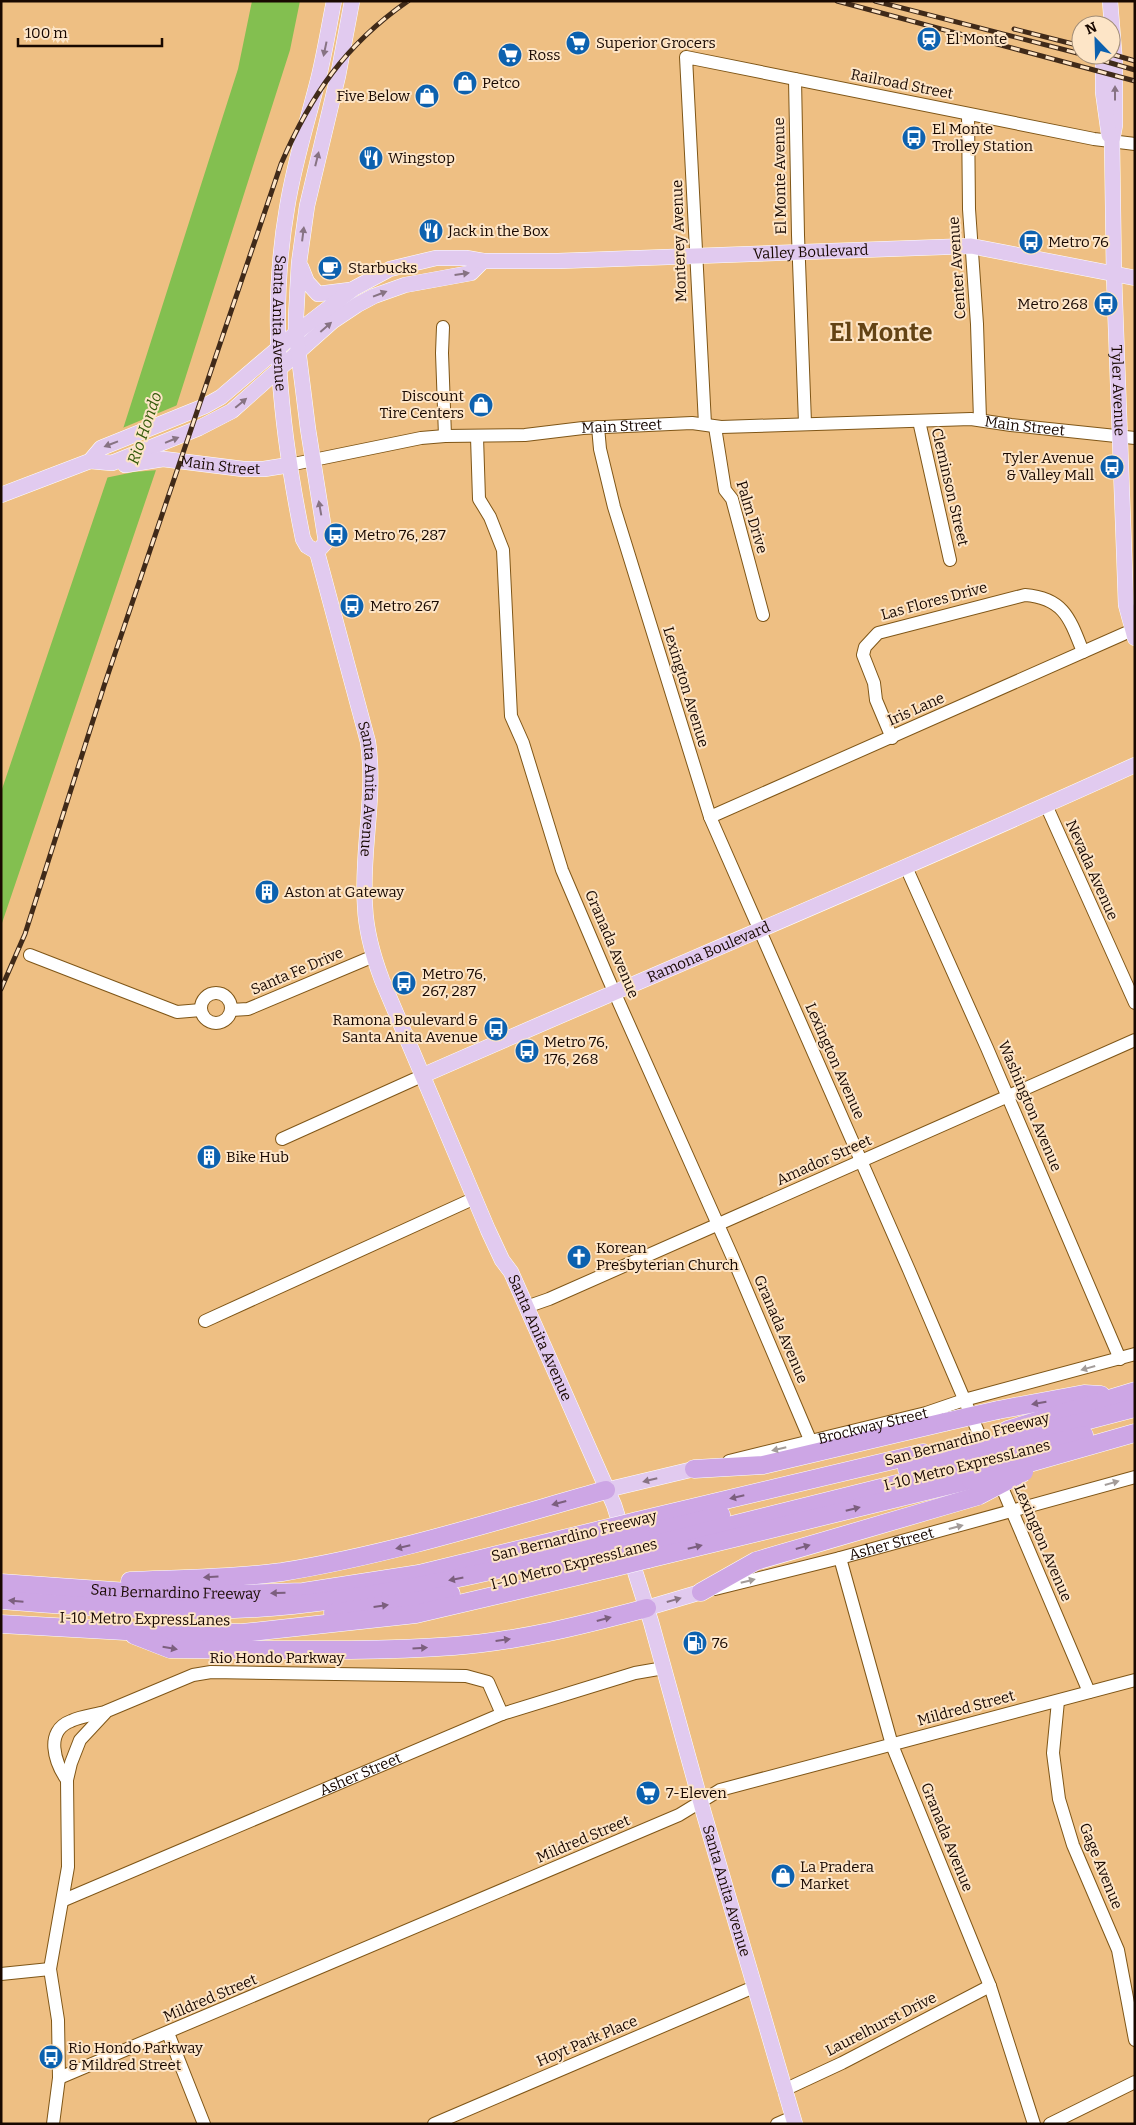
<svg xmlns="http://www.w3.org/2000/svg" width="1136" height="2125" font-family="Bitter,serif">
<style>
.water{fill:#83bf50}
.pier{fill:#eebf83}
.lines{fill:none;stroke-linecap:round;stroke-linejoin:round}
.minor-casing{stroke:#7f5617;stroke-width:14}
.major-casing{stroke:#fff;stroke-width:16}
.highway-casing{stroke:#fff;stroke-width:19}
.minor{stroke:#fff;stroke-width:12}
.major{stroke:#e1caef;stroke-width:15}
.highway{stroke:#cda6e5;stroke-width:18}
.rail-casing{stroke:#402a19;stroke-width:5}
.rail{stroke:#fde5c7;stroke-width:3;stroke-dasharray:9;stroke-linecap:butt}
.highway-bridge-casing{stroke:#fff;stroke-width:19;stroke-linecap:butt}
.highway-bridge{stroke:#cda6e5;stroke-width:18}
.oneway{fill:#877383}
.oneway2{fill:#a39c99}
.oneway3{fill:#7c5f7e}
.labels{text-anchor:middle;stroke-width:4;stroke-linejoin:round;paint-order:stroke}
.poi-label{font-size:15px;fill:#180800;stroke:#fde5c7;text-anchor:start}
.street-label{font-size:15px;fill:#180800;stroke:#fde5c7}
.water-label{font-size:16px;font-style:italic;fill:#34590a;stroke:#fde5c7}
.town-label{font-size:25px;font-weight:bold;fill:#634315;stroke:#fde5c7}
</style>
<rect width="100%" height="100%" fill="#eebf83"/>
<!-- water -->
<path class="water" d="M252,1H300L290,50L155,473L1,926V792L107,479L238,69Z"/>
<!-- pier -->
<path class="pier" d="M180,404L158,470L134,472L105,478L120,429Z"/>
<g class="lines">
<defs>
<g id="minor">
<path d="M795,79L798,235L805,423"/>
<path d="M968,114L969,209L977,324L980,420"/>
<path d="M443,327L442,353L445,436"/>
<path d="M919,421L950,560"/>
<path d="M705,424L686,57L1094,139L1135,144"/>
<path d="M598,427L600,449L614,507L710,817L909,1270L988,1455"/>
<path d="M715,427L725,490L732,499L763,615"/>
<path d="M477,437L479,499L490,517L503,550L511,716L523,743L562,870L608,978L732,1256L811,1442"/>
<path id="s1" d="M289,465L421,438L445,436L525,435L583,428L692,423L721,427L971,419L1011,425L1135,438"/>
<path d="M892,738L876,700L874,683L863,655L865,647L878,633L1025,595C1064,598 1070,619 1083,652"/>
<path d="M1046,805L1135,1003"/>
<path d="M710,817L1135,629"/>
<path d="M906,867L987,1048L1120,1359"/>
<path d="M30,955L177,1012L201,1010"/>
<circle cx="216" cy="1008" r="15"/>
<path d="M231,1010L248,1009L374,956"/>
<path d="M282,1139L424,1075"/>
<path d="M526,1307L549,1299L1135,1040"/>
<path d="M205,1321L475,1198"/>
<path id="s2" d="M729,1461L926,1413L964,1400L1135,1354"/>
<path d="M998,1478L1089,1692"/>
<path d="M840,1558L892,1745L990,1986L1034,2124"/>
<path id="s3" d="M715,1589L840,1558L1135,1477"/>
<path d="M1058,1701L1053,1753L1059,1799L1073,1845L1118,1950L1135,2040"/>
<path d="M67,1780C55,1763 44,1731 71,1721C81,1716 94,1715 105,1712"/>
<path id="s4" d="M64,1900L502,1714L635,1673L664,1668"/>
<path d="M1,1974L50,1969"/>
<path d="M168,2033L204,2124"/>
<path d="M59,2078L679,1815L720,1790L1135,1680"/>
<path d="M784,2090L842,2063L990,1986"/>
<path d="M53,2124L59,2078L58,2020L50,1969L68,1867L67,1780L71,1763L80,1740L107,1711L193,1675L211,1672L466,1676L488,1682L502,1714"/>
<path d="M434,2124L754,1987"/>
<path d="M777,2124L793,2117"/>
<path d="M1050,2124L1135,2082"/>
</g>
<g id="major">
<path id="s5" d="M334,1C329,26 325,51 319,76C308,120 294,163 287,208C268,318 281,431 303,539L307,546L317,552L368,742C376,797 361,851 365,906C366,932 373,956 382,980L488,1230L502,1260L511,1272L614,1505L651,1622L704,1814L795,2124"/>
<path id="s6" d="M1110,1L1115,63V125L1112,141L1114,275L1126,605L1135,638"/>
<path d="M1103,55V92L1109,135"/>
<path d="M301,267L307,282L318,294L350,290"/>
<path d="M90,461L112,463L199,428L232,411L333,321L357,305L374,296L405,285L471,273L483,261"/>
<path id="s7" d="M125,465L163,459L243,469H264L289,465"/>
<path id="s8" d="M1,495L90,461L101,448L205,406L221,397L296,333L353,289L390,269L436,258H466L483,261H558L971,246L1135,278"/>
<path d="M317,552L326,542L308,429L296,333V317L299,263L307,206L338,76L352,1"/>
<path id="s9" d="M424,1075C661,971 900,872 1135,765"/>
<path d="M606,1490L694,1469"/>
<path d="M647,1608L701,1592"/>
</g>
<g id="highway">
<path d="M998,1410L1084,1394L1101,1395"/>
<path d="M1007,1430L1135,1391"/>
<path d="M1012,1440L1135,1408"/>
<path d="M1017,1453L1084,1435"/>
<path d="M1022,1465L1135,1433"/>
<path d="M694,1469L763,1465L945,1422"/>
<path d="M907,1469L960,1455"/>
<path d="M637,1521L923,1453"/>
<path d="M641,1535L721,1515"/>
<path d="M644,1547L965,1467"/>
<path d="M648,1559L971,1480"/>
<path d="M549,1571L609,1556"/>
<path d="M130,1581C180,1579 232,1579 282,1572C392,1554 499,1520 606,1490"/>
<path id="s10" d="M1,1583L128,1592L240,1594L303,1592L419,1574L600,1530"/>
<path d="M701,1592L756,1561L978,1496"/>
<path d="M1,1600C98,1608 196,1615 293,1605C399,1594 502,1569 605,1544"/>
<path d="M333,1613L410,1602L451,1594"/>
<path d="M1,1624L125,1631L242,1633L416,1614L612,1568"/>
<path d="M134,1635L170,1649C264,1649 360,1653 454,1646C520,1641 583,1625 647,1608"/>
</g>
</defs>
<!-- minor casing -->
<use href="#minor" class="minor-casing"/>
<!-- major casing -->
<use href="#major" class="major-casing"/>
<!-- highway casing -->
<use href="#highway" class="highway-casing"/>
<!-- minor -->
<use href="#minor" class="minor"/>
<!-- major -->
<use href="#major" class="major"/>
<!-- highway -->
<use href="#highway" class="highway"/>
<defs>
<path id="rail" d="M837,1L1135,81
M875,1L1081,54
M1014,29L1081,46
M1111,54L1135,61
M1083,55L1135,70
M1,989L25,934L104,686L281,164C311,95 345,45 408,1"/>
</defs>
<!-- rail casing -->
<use href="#rail" class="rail-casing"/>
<!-- rail -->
<use href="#rail" class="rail"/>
<defs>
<path id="highway-bridge" d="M945,1422L998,1410
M960,1455L1012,1440
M965,1467L1017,1453
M971,1480L1022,1465
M978,1496L1024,1472
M600,1530L637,1521
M605,1544L641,1535
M609,1556L644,1547
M612,1568L648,1559"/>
</defs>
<!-- highway-bridge casing -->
<use href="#highway-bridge" class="highway-bridge-casing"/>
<!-- highway-bridge -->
<use href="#highway-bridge" class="highway-bridge"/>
</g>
<!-- one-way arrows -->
<defs><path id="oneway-solid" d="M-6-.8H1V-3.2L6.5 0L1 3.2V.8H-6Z" transform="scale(1.25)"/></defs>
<g class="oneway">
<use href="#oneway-solid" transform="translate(325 49) rotate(102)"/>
<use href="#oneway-solid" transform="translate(1115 93) rotate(-90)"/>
<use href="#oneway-solid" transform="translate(317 159) rotate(-76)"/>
<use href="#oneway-solid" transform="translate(303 234) rotate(-83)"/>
<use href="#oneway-solid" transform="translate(462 274) rotate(-8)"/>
<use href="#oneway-solid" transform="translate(380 294) rotate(-21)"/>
<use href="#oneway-solid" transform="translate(326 327) rotate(-41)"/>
<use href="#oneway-solid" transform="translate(241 403) rotate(-40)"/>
<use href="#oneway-solid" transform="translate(172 440) rotate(-22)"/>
<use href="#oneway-solid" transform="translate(111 444) rotate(159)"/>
<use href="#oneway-solid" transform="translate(320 508) rotate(-100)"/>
<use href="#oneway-solid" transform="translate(650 1480) rotate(166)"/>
<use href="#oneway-solid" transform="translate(674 1600) rotate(-16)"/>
</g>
<g class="oneway2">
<use href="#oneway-solid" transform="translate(1088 1368) rotate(164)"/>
<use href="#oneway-solid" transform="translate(779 1449) rotate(167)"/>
<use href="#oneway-solid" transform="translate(1112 1483) rotate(-16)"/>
<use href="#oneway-solid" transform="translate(956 1527) rotate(-15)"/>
<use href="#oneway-solid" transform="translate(748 1581) rotate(-14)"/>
</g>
<g class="oneway3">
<use href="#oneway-solid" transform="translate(1039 1403) rotate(170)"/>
<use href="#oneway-solid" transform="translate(737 1497) rotate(167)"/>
<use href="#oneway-solid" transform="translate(559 1503) rotate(165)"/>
<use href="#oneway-solid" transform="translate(853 1509) rotate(-14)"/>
<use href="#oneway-solid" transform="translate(403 1547) rotate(167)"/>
<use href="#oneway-solid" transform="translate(695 1547) rotate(-14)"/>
<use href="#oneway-solid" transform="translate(803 1547) rotate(-16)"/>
<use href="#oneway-solid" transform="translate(211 1577) rotate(176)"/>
<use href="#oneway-solid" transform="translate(456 1579) rotate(169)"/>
<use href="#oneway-solid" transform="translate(278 1593) rotate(178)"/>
<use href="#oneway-solid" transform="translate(16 1601) rotate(-175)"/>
<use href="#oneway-solid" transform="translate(381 1606) rotate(-8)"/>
<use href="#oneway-solid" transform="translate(604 1619) rotate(-15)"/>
<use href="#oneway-solid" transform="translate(503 1640) rotate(-8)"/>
<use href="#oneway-solid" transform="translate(170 1648) rotate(10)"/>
<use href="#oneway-solid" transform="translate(420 1648) rotate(-3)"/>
</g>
<!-- icons -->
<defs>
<symbol id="station-disc" viewBox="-11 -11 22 22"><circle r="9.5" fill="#0c61af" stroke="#fde5c7"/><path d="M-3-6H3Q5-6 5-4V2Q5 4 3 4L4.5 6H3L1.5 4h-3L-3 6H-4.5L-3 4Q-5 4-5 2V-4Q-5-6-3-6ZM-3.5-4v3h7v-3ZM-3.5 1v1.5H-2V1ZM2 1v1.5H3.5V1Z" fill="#fff"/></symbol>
<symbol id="supermarket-disc" viewBox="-11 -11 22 22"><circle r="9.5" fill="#0c61af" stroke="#fde5c7"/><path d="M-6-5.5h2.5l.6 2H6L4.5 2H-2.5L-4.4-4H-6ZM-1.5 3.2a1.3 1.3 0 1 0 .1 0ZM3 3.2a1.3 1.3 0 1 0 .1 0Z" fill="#fff"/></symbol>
<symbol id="shop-disc" viewBox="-11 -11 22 22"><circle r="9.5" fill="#0c61af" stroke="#fde5c7"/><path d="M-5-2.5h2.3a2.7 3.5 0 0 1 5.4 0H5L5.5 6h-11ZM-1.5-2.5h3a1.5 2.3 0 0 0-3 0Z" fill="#fff"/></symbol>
<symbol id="bus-disc" viewBox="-11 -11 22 22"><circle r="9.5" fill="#0c61af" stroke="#fde5c7"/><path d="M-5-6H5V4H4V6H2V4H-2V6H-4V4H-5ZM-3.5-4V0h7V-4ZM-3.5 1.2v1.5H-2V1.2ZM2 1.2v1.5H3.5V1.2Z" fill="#fff"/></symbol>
<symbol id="restaurant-disc" viewBox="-11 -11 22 22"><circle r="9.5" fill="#0c61af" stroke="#fde5c7"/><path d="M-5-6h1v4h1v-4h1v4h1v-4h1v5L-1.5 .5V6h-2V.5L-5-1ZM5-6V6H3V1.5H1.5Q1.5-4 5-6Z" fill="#fff"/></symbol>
<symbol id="cafe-disc" viewBox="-11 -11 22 22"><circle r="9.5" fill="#0c61af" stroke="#fde5c7"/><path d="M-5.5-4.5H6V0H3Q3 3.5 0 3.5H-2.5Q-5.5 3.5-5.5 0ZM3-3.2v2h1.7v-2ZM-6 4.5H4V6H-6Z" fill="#fff"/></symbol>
<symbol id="building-disc" viewBox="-11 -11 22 22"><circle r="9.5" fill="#0c61af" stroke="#fde5c7"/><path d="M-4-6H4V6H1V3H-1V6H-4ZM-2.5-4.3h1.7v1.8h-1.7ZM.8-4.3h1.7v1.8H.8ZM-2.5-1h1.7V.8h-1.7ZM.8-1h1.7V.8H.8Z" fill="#fff"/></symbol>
<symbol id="church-disc" viewBox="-11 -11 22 22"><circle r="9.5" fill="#0c61af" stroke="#fde5c7"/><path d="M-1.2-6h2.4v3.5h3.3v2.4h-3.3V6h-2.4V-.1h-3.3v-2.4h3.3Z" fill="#fff"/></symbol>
<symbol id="fuel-disc" viewBox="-11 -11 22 22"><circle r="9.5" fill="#0c61af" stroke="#fde5c7"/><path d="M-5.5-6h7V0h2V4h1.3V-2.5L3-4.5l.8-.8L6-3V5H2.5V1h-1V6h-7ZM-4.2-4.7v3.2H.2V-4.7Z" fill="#fff"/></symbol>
</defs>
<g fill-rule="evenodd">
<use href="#station-disc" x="915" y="25" width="28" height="28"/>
<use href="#supermarket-disc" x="564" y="29" width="28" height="28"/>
<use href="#supermarket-disc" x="496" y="41" width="28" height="28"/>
<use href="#shop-disc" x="451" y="69" width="28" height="28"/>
<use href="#shop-disc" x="413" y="82" width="28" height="28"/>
<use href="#bus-disc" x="900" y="124" width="28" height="28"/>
<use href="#restaurant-disc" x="357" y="144" width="28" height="28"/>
<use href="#restaurant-disc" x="417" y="217" width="28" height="28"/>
<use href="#bus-disc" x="1017" y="228" width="28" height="28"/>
<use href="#cafe-disc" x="316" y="254" width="28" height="28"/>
<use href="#bus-disc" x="1092" y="290" width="28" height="28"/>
<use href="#shop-disc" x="467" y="391" width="28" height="28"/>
<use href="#bus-disc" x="1098" y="453" width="28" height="28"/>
<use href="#bus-disc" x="322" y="521" width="28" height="28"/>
<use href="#bus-disc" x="338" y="592" width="28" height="28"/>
<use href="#building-disc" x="253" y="878" width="28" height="28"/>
<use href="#bus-disc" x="390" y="969" width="28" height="28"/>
<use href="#bus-disc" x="482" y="1015" width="28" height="28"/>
<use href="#bus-disc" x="513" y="1037" width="28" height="28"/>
<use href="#building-disc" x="195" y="1143" width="28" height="28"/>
<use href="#church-disc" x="565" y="1243" width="28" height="28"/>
<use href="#fuel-disc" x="681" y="1629" width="28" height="28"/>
<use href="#supermarket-disc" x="634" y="1779" width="28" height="28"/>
<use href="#shop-disc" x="769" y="1862" width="28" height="28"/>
<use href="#bus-disc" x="37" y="2043" width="28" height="28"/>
</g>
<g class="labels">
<!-- poi labels -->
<g class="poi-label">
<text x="946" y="44">El Monte</text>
<text x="596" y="48">Superior Grocers</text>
<text x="528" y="60">Ross</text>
<text x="482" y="88">Petco</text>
<text x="410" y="101" text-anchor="end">Five Below</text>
<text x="932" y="134">El Monte<tspan x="932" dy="17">Trolley Station</tspan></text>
<text x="388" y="163">Wingstop</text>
<text x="448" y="236">Jack in the Box</text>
<text x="1048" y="247">Metro 76</text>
<text x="348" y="273">Starbucks</text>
<text x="1088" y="309" text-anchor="end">Metro 268</text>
<text x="464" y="401" text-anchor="end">Discount<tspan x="464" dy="17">Tire Centers</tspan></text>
<text x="1094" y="463" text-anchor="end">Tyler Avenue<tspan x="1094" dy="17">&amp; Valley Mall</tspan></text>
<text x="354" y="540">Metro 76, 287</text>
<text x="370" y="611">Metro 267</text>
<text x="284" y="897">Aston at Gateway</text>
<text x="422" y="979">Metro 76,<tspan x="422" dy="17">267, 287</tspan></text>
<text x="478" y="1025" text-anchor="end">Ramona Boulevard &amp;<tspan x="478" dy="17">Santa Anita Avenue</tspan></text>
<text x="544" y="1047">Metro 76,<tspan x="544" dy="17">176, 268</tspan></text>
<text x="226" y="1162">Bike Hub</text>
<text x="596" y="1253">Korean<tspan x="596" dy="17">Presbyterian Church</tspan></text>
<text x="712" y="1648">76</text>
<text x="666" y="1798">7-Eleven</text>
<text x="800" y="1872">La Pradera<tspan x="800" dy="17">Market</tspan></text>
<text x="68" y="2053">Rio Hondo Parkway<tspan x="68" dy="17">&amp; Mildred Street</tspan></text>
</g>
<!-- street labels -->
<g class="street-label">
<text transform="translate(902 84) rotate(11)" y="5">Railroad Street</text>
<text transform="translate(780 176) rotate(-91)" y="5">El Monte Avenue</text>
<text transform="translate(679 241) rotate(-92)" y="5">Monterey Avenue</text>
<text dy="5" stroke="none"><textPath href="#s8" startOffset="878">Valley Boulevard</textPath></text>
<text transform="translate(957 268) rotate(-94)" y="5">Center Avenue</text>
<text dy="5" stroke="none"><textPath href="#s5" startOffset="328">Santa Anita Avenue</textPath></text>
<text dy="5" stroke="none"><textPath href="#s6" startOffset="390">Tyler Avenue</textPath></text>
<text dy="5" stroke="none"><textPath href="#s1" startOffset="336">Main Street</textPath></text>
<text dy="5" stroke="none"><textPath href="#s1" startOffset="740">Main Street</textPath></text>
<text dy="5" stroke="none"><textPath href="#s7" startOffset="96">Main Street</textPath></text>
<text transform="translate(950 487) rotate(77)" y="5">Cleminson Street</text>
<text transform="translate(752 517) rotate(73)" y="5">Palm Drive</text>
<text transform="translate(934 601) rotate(-15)" y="5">Las Flores Drive</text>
<text transform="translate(686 687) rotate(73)" y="5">Lexington Avenue</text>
<text transform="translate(916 709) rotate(-24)" y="5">Iris Lane</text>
<text dy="5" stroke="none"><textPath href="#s5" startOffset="809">Santa Anita Avenue</textPath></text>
<text transform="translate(1092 870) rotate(66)" y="5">Nevada Avenue</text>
<text transform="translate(612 944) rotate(67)" y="5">Granada Avenue</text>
<text dy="5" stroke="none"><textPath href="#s9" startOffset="310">Ramona Boulevard</textPath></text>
<text transform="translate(297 971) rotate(-23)" y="5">Santa Fe Drive</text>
<text transform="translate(835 1061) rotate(66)" y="5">Lexington Avenue</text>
<text transform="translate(1030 1106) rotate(67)" y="5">Washington Avenue</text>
<text transform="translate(824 1160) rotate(-24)" y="5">Amador Street</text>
<text transform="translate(781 1329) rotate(67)" y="5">Granada Avenue</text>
<text dy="5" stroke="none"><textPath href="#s5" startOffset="1394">Santa Anita Avenue</textPath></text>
<text dy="5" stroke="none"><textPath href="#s2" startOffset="148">Brockway Street</textPath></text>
<text transform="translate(967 1439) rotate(-15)" y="5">San Bernardino Freeway</text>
<text transform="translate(967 1465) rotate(-14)" y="5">I-10 Metro ExpressLanes</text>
<text transform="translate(574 1536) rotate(-14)" y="5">San Bernardino Freeway</text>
<text transform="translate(1043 1543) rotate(67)" y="5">Lexington Avenue</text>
<text dy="5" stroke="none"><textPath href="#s3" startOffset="182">Asher Street</textPath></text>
<text transform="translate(574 1564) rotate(-14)" y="5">I-10 Metro ExpressLanes</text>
<text dy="5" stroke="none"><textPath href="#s10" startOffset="175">San Bernardino Freeway</textPath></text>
<text transform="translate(145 1619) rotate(1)" y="5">I-10 Metro ExpressLanes</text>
<text x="277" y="1663">Rio Hondo Parkway</text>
<text transform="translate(966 1708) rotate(-15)" y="5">Mildred Street</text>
<text dy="5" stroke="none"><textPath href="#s4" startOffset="322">Asher Street</textPath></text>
<text transform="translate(947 1837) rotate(68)" y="5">Granada Avenue</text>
<text transform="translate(583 1839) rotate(-23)" y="5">Mildred Street</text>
<text transform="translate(1101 1866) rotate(68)" y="5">Gage Avenue</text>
<text dy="5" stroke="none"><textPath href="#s5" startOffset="1979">Santa Anita Avenue</textPath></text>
<text transform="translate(210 1998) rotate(-23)" y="5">Mildred Street</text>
<text transform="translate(881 2024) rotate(-27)" y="5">Laurelhurst Drive</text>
<text transform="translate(587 2041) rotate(-23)" y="5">Hoyt Park Place</text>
</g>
<!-- water labels -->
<g class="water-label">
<text transform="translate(144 428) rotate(-71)" y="6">Rio Hondo</text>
</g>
<!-- town labels -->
<g class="town-label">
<text x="881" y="341">El Monte</text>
</g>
</g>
<!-- border -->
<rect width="1136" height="2125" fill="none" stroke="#180800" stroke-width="5"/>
<!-- north arrow -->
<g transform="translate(1096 40) rotate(337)"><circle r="24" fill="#fde5c7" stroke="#a18d77"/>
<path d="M0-4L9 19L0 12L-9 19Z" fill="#0c61af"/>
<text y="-8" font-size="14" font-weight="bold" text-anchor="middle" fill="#180800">N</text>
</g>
<!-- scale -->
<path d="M18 38v8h144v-8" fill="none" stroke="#180800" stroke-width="2.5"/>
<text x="25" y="38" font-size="15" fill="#180800" stroke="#fde5c7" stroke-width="4" paint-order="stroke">100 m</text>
</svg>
